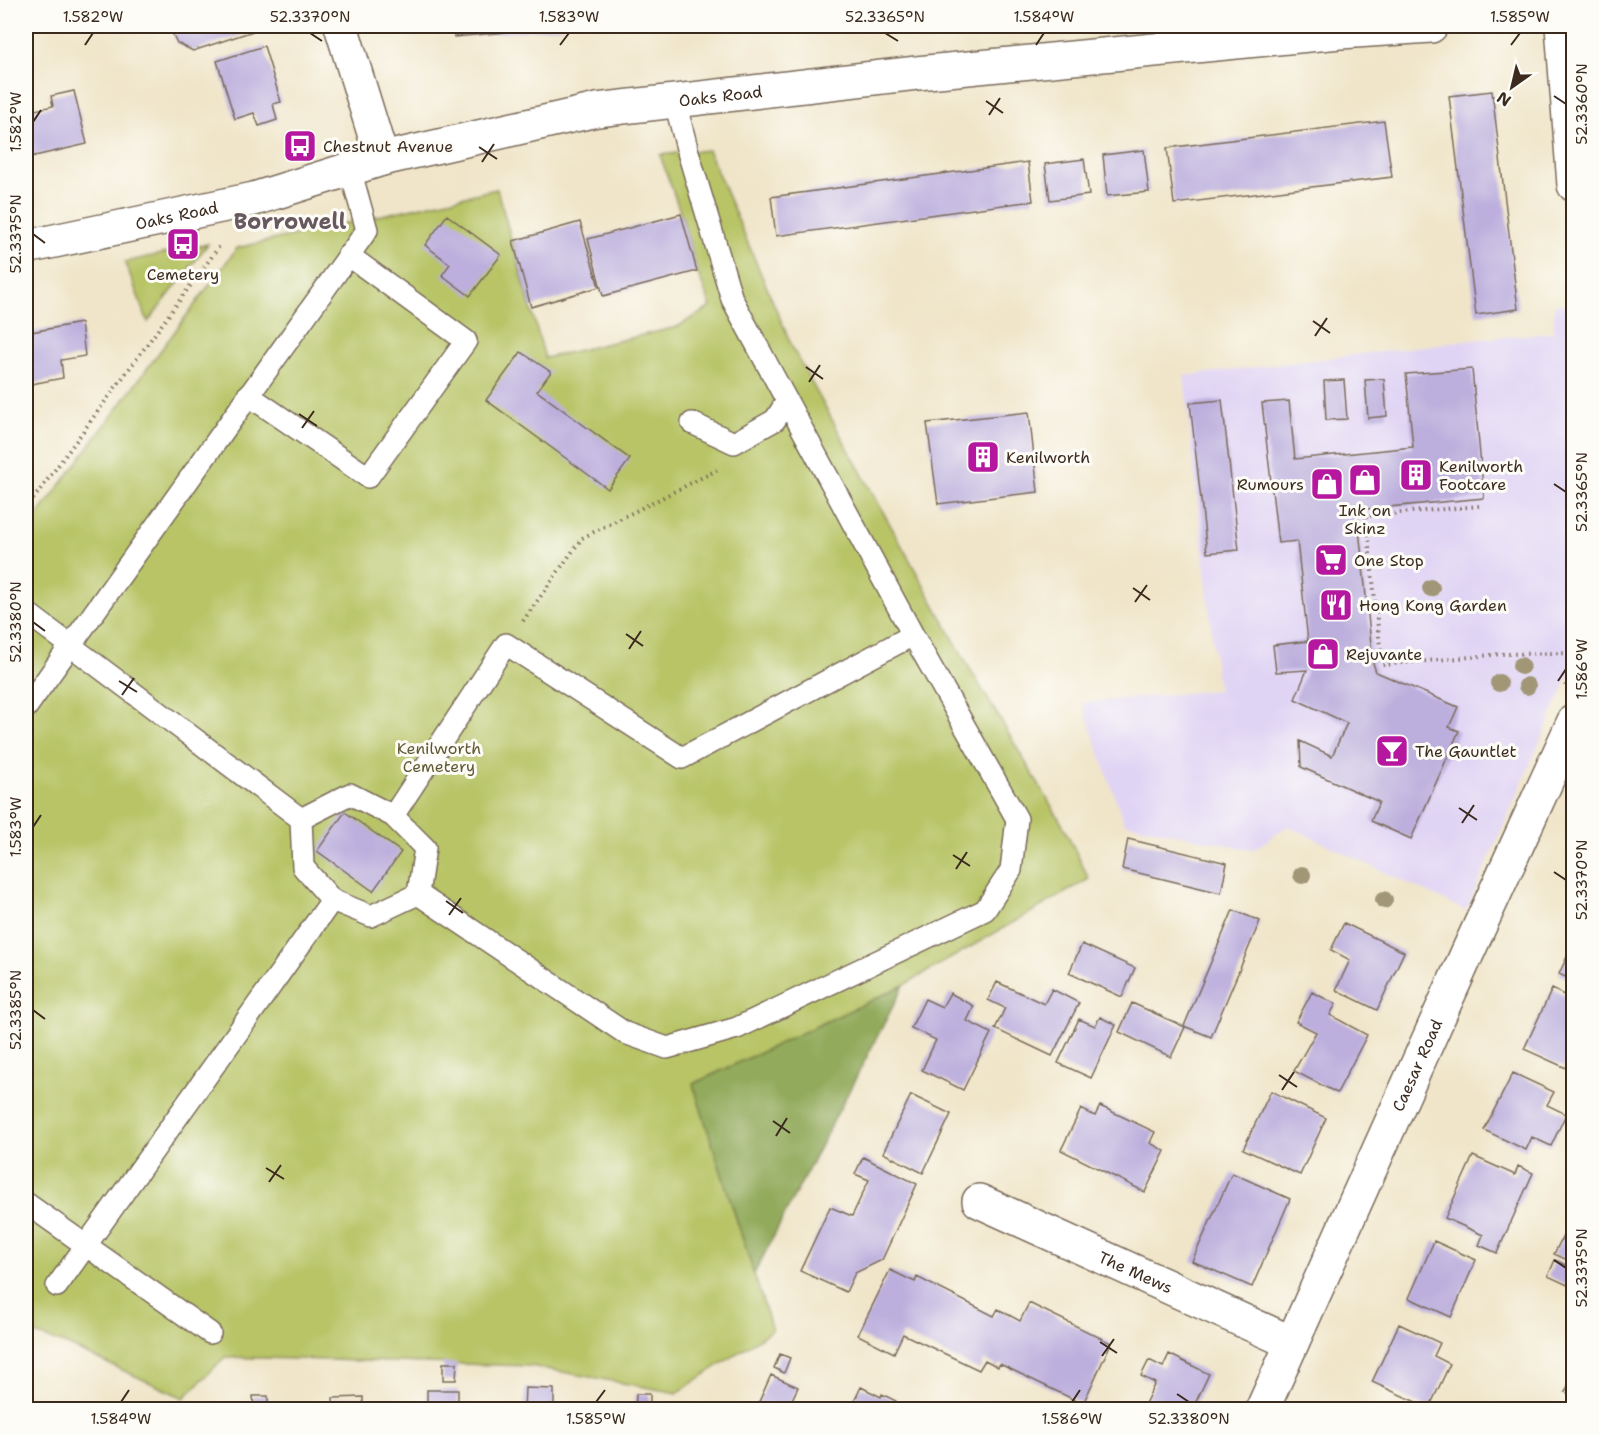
<svg xmlns="http://www.w3.org/2000/svg" width="1599" height="1435" font-family="'Shantell Sans',sans-serif">
<style>
.built{fill:#e0d4f4}
.green{fill:#b8c466;stroke:#7a7742;stroke-width:1.5}
.forest{fill:#92aa5b;stroke:#666a3c;stroke-width:1.5}
.building{fill:#bcafdd}
.lines{fill:none;stroke-linecap:round;stroke-linejoin:round}
.lane-casing{stroke:#7a6b5a;stroke-width:24}
.street-casing{stroke:#7a6b5a;stroke-width:36}
.path{stroke:#7a6b5a;stroke-width:4;stroke-dasharray:1.5 4.5;stroke-linecap:butt}
.lane{stroke:#fff;stroke-width:21}
.street{stroke:#fff;stroke-width:33}
.tree{fill:#a19777}
.ticks{fill:none;stroke:#3b2a1e;stroke-width:2}
.labels{text-anchor:middle;stroke-width:6;stroke-linejoin:round;paint-order:stroke}
.street-label{font-size:16px;fill:#3b2a1e;stroke:#fdfcf7}
.poi-label{font-size:16px;fill:#3b2a1e;stroke:#fdfcf7;text-anchor:start}
.park-label{font-size:16px;fill:#605834;stroke:#fdfcf7}
.district-label{font-size:22px;font-weight:bold;fill:#685961;stroke:#fdfcf7}
.neatline{fill:none;stroke:#3b2a1e;stroke-width:2}
.ticks-label{font-size:15px;text-anchor:middle;fill:#3b2a1e}
</style>
<rect width="100%" height="100%" fill="#fdfcf7"/>
<filter id="ink" filterUnits="userSpaceOnUse"><feTurbulence type="fractalNoise" baseFrequency=".0167" numOctaves="2"/><feDisplacementMap in="SourceGraphic" scale="12" xChannelSelector="R" yChannelSelector="G"/><feConvolveMatrix kernelMatrix="1 2 1 2 8 2 1 2 1" color-interpolation-filters="sRGB"/></filter>
<filter id="wash" filterUnits="userSpaceOnUse"><feTurbulence type="fractalNoise" baseFrequency=".008" numOctaves="4" result="noise"/><feDisplacementMap in="SourceGraphic" scale="24" xChannelSelector="R" yChannelSelector="G"/><feGaussianBlur stdDeviation="1.35" result="paint"/><feColorMatrix in="noise" values="0 0 0 0 0 0 0 0 0 0 0 0 0 0 0 0 0 1.4 0 .05"/><feComposite in="paint" operator="in"/></filter>
<g filter="url(#wash)">
<rect width="100%" height="100%" fill="#f0e5c9"/>
<!-- built -->
<path class="built" d="M1573,303V666L1466,911L1288,826L1253,850L1124,823L1082,703L1218,690L1184,376L1473,340L1554,332V305Z"/>
<!-- green -->
<path class="green" d="M708,150L794,351L970,669L1064,827L1089,879L904,985L693,1084L772,1330L677,1393L530,1366L225,1357L184,1398L67,1345L26,1331V531L237,248L497,189L545,358L677,327L711,307L697,271L681,214L660,155Z
M208,244L148,322L125,262Z"/>
<!-- forest -->
<path class="forest" d="M904,985L754,1274L693,1084Z"/>
<g id="blocks">
<!-- building -->
<path class="building" d="M179,26H261L262,28L193,51L177,43L173,35Z
M453,26H564V27L454,37Z
M264,46L281,102L273,104L277,120L259,126L254,113L235,119L217,61Z
M74,91L87,144L26,158V112L53,106L51,96Z
M1492,91L1518,309L1476,315L1449,96Z
M1384,121L1392,177L1174,204L1167,148Z
M1144,150L1149,192L1107,196L1103,155Z
M1084,159L1089,195L1050,200L1045,164Z
M1028,162L1033,201L776,236L771,197Z
M681,214L697,271L603,296L588,239Z
M447,215L501,255L470,296L442,275L450,264L425,245Z
M580,222L599,287L531,307L513,241Z
M81,323L85,356L61,360L63,378L26,385V333Z
M521,352L551,372L537,391L630,459L608,489L486,400Z
M1472,369L1484,498L1357,510L1373,663L1376,672L1458,707L1449,727L1459,731L1411,839L1371,821L1379,802L1301,767L1300,741L1332,756L1347,723L1295,699L1307,670L1276,672L1273,645L1308,641L1297,541L1278,543L1262,403L1289,401L1295,459L1413,447L1406,374Z
M1384,379L1387,416L1368,418L1365,380Z
M1344,380L1347,419L1326,420L1324,381Z
M1222,400L1239,550L1207,553L1190,403Z
M1029,412L1038,492L938,504L927,423Z
M345,812L401,852L373,891L317,851Z
M1128,839L1227,863L1221,893L1122,869Z
M1233,910L1260,921L1211,1037L1184,1026Z
M1344,923L1404,952L1377,1010L1336,990L1350,960L1331,950Z
M1574,942V981L1559,974Z
M1082,944L1135,968L1122,997L1069,973Z
M997,982L1044,1004L1052,989L1079,1003L1052,1056L995,1029L1005,1008L988,1000Z
M1552,989L1574,1000V1051L1566,1068L1524,1049Z
M1312,992L1336,1004L1330,1015L1367,1035L1337,1093L1294,1071L1316,1032L1296,1022Z
M950,993L974,1006L967,1021L991,1033L963,1090L922,1070L936,1040L911,1028L925,999L942,1007Z
M1132,1003L1185,1027L1171,1057L1119,1032Z
M1100,1017L1116,1025L1091,1078L1058,1063L1079,1019L1095,1026Z
M1513,1073L1554,1092L1547,1105L1566,1114L1551,1146L1532,1137L1526,1150L1484,1130Z
M1271,1091L1326,1118L1300,1175L1243,1149Z
M911,1095L951,1114L923,1173L883,1153Z
M1100,1106L1155,1132L1150,1143L1165,1151L1145,1192L1061,1150L1081,1109L1095,1116Z
M1473,1156L1515,1175L1518,1166L1533,1173L1497,1253L1479,1245L1483,1235L1445,1218Z
M863,1157L917,1184L882,1260L855,1273L846,1292L800,1271L830,1207L852,1216L869,1180L855,1174Z
M1232,1173L1290,1199L1252,1287L1192,1261Z
M1563,1236L1574,1242V1263L1554,1254Z
M1434,1241L1476,1260L1451,1317L1409,1298Z
M1555,1260L1574,1269V1288L1548,1276Z
M890,1270L915,1282L917,1277L994,1316L998,1309L1020,1321L1029,1303L1111,1343L1083,1404L1000,1364L998,1367L985,1360L979,1370L903,1334L894,1353L858,1335Z
M1399,1324L1440,1343L1434,1356L1450,1364L1429,1408L1372,1382Z
M780,1354L790,1358L784,1373L774,1368Z
M1169,1354L1209,1374L1192,1410H1142L1155,1383L1141,1376L1149,1360L1163,1367Z
M443,1363H457L456,1380H443Z
M771,1375L798,1387L787,1410H769L758,1404Z
M1572,1378L1574,1379V1396L1565,1392Z
M861,1387L881,1397L882,1394L896,1401L892,1410H850Z
M525,1388L554,1389V1410H524Z
M427,1390H458V1410H427Z
M636,1394H650V1410H635Z
M253,1396H268V1410H254Z
M363,1397V1410H334L333,1398Z"/>
</g>
</g>
<g filter="url(#ink)">
<use href="#blocks" fill-opacity="0" stroke="#7a6b5a" stroke-width="1.5"/>
<g class="lines">
<defs>
<path id="lane" d="M675,102L688,152L732,299L913,635
M248,395L368,477L466,341L348,255
M692,423L734,443L775,420L787,401
M26,612L301,819L303,867L332,900
M26,708L367,230L350,169
M301,819L350,794L393,816
M26,1203L210,1333
M57,1286L332,900L371,916L418,894L625,1033L667,1048L737,1028L985,910L1011,870L1017,819L913,635L682,758L506,644L393,816L425,848L418,894"/>
<g id="street">
<path d="M341,26L382,159"/>
<path d="M1562,26L1574,185"/>
<path id="s1" d="M26,247L254,199L382,159L597,110L917,73L1340,32L1431,26"/>
<path id="s2" d="M979,1201L1292,1343"/>
<path id="s3" d="M1262,1410L1466,956L1574,721"/>
</g>
</defs>
<!-- lane casing -->
<use href="#lane" class="lane-casing"/>
<!-- street casing -->
<use href="#street" class="street-casing"/>
<!-- path -->
<path class="path" d="M1479,506L1366,516L1382,665L1503,654L1574,653
M26,509L221,244
M523,621L582,538L717,470
M1566,686L1574,658"/>
<!-- lane -->
<use href="#lane" class="lane"/>
<!-- street -->
<use href="#street" class="street"/>
</g>
<!-- trees -->
<g class="tree">
<circle cx="1431" cy="588" r="9"/>
<circle cx="1521" cy="666" r="9"/>
<circle cx="1499" cy="683" r="9"/>
<circle cx="1527" cy="686" r="9"/>
<circle cx="1302" cy="875" r="9"/>
<circle cx="1384" cy="900" r="9"/>
</g>
</g>
<!-- ticks -->
<path class="ticks" d="M310,33L322,41M885,33L898,41M85,45L93,33M560,45L569,33M1036,45L1044,33M1511,45L1520,33M1554,96L1566,104M986,101L1003,113M989,115L1000,98M33,122L41,110M479,147L497,159M482,162L494,144M33,234L45,243M1313,321L1330,333M1315,336L1327,318M806,367L823,379M809,382L820,365M299,414L317,426M302,428L314,411M1554,484L1566,492M1133,588L1150,600M1135,602L1147,585M33,622L45,631M626,634L643,646M629,649L641,631M119,681L137,692M1558,681L1566,669M122,695L134,678M1459,808L1477,820M1462,823L1474,805M33,827L41,815M953,855L970,866M956,869L967,852M1554,872L1566,880M446,901L463,913M449,915L461,898M33,1010L45,1019M1279,1075L1297,1087M1282,1090L1294,1072M773,1121L790,1133M776,1136L787,1118M266,1168L284,1179M269,1182L281,1165M1554,1260L1566,1268M1100,1342L1117,1353M1102,1356L1114,1339M1177,1394L1189,1402M121,1402L129,1390M596,1402L605,1390M1072,1402L1080,1390"/>
<!-- icons -->
<defs>
<symbol id="bus-square" viewBox="-11 -11 22 22"><rect x="-9" y="-9" width="18" height="18" rx="4" fill="#b5179e" stroke="#fdfcf7"/><path d="M-5-6H5V4H4V6H2V4H-2V6H-4V4H-5ZM-3.5-4V0h7V-4ZM-3.5 1.2v1.5H-2V1.2ZM2 1.2v1.5H3.5V1.2Z" fill="#fff"/></symbol>
<symbol id="building-square" viewBox="-11 -11 22 22"><rect x="-9" y="-9" width="18" height="18" rx="4" fill="#b5179e" stroke="#fdfcf7"/><path d="M-4-6H4V6H1V3H-1V6H-4ZM-2.5-4.3h1.7v1.8h-1.7ZM.8-4.3h1.7v1.8H.8ZM-2.5-1h1.7V.8h-1.7ZM.8-1h1.7V.8H.8Z" fill="#fff"/></symbol>
<symbol id="shop-square" viewBox="-11 -11 22 22"><rect x="-9" y="-9" width="18" height="18" rx="4" fill="#b5179e" stroke="#fdfcf7"/><path d="M-5-2.5h2.3a2.7 3.5 0 0 1 5.4 0H5L5.5 6h-11ZM-1.5-2.5h3a1.5 2.3 0 0 0-3 0Z" fill="#fff"/></symbol>
<symbol id="supermarket-square" viewBox="-11 -11 22 22"><rect x="-9" y="-9" width="18" height="18" rx="4" fill="#b5179e" stroke="#fdfcf7"/><path d="M-6-5.5h2.5l.6 2H6L4.5 2H-2.5L-4.4-4H-6ZM-1.5 3.2a1.3 1.3 0 1 0 .1 0ZM3 3.2a1.3 1.3 0 1 0 .1 0Z" fill="#fff"/></symbol>
<symbol id="restaurant-square" viewBox="-11 -11 22 22"><rect x="-9" y="-9" width="18" height="18" rx="4" fill="#b5179e" stroke="#fdfcf7"/><path d="M-5-6h1v4h1v-4h1v4h1v-4h1v5L-1.5 .5V6h-2V.5L-5-1ZM5-6V6H3V1.5H1.5Q1.5-4 5-6Z" fill="#fff"/></symbol>
<symbol id="bar-square" viewBox="-11 -11 22 22"><rect x="-9" y="-9" width="18" height="18" rx="4" fill="#b5179e" stroke="#fdfcf7"/><path d="M-6-5H6L.8 .8V4.5H3.5V6h-7V4.5H-.8V.8Z" fill="#fff"/></symbol>
</defs>
<g fill-rule="evenodd">
<use href="#bus-square" x="281" y="127" width="38" height="38"/>
<use href="#bus-square" x="164" y="225" width="38" height="38"/>
<use href="#building-square" x="964" y="438" width="38" height="38"/>
<use href="#building-square" x="1397" y="456" width="38" height="38"/>
<use href="#shop-square" x="1346" y="461" width="38" height="38"/>
<use href="#shop-square" x="1308" y="465" width="38" height="38"/>
<use href="#supermarket-square" x="1312" y="541" width="38" height="38"/>
<use href="#restaurant-square" x="1317" y="586" width="38" height="38"/>
<use href="#shop-square" x="1304" y="635" width="38" height="38"/>
<use href="#bar-square" x="1373" y="732" width="38" height="38"/>
</g>
<g class="labels">
<!-- street labels -->
<g class="street-label">
<text dy="6" stroke="none"><textPath href="#s1" startOffset="712">Oaks Road</textPath></text>
<text dy="6" stroke="none"><textPath href="#s1" startOffset="154">Oaks Road</textPath></text>
<text dy="6" stroke="none"><textPath href="#s3" startOffset="378">Caesar Road</textPath></text>
<text dy="6" stroke="none"><textPath href="#s2" startOffset="172">The Mews</textPath></text>
</g>
<!-- poi labels -->
<g class="poi-label">
<text x="323" y="152">Chestnut Avenue</text>
<text x="183" y="280" text-anchor="middle">Cemetery</text>
<text x="1006" y="463">Kenilworth</text>
<text x="1439" y="472">Kenilworth<tspan x="1439" dy="18">Footcare</tspan></text>
<text x="1304" y="490" text-anchor="end">Rumours</text>
<text x="1365" y="516" text-anchor="middle">Ink on<tspan x="1365" dy="18">Skinz</tspan></text>
<text x="1354" y="566">One Stop</text>
<text x="1359" y="611">Hong Kong Garden</text>
<text x="1346" y="660">Rejuvante</text>
<text x="1415" y="757">The Gauntlet</text>
</g>
<!-- park labels -->
<g class="park-label">
<text x="439" y="754">Kenilworth<tspan x="439" dy="18">Cemetery</tspan></text>
</g>
<!-- district labels -->
<g class="district-label">
<text x="290" y="229">Borrowell</text>
</g>
</g>
<!-- margin -->
<rect width="1599" height="1435" fill="none" stroke="#fdfcf7" stroke-width="66"/>
<!-- north arrow -->
<g transform="translate(1512 87) rotate(214)" stroke="#fdfcf7" stroke-width="4.5" paint-order="stroke">
<path d="M0-4.5L10 22L0 15L-10 22Z" fill="#3b2a1e"/>
<text y="-9" font-size="16" font-weight="bold" text-anchor="middle" fill="#3b2a1e">N</text>
</g>
<rect x="33" y="33" width="1533" height="1369" class="neatline"/>
<g class="ticks-label">
<text x="93" y="22">1.582°W</text>
<text x="310" y="22">52.3370°N</text>
<text x="569" y="22">1.583°W</text>
<text x="885" y="22">52.3365°N</text>
<text x="1044" y="22">1.584°W</text>
<text x="1520" y="22">1.585°W</text>
<text transform="translate(1582 104) rotate(-90)" y="5">52.3360°N</text>
<text transform="translate(16 122) rotate(-90)" y="5">1.582°W</text>
<text transform="translate(16 234) rotate(-90)" y="5">52.3375°N</text>
<text transform="translate(1582 492) rotate(-90)" y="5">52.3365°N</text>
<text transform="translate(16 622) rotate(-90)" y="5">52.3380°N</text>
<text transform="translate(1582 669) rotate(-90)" y="5">1.586°W</text>
<text transform="translate(16 827) rotate(-90)" y="5">1.583°W</text>
<text transform="translate(1582 880) rotate(-90)" y="5">52.3370°N</text>
<text transform="translate(16 1010) rotate(-90)" y="5">52.3385°N</text>
<text transform="translate(1582 1268) rotate(-90)" y="5">52.3375°N</text>
<text x="121" y="1424">1.584°W</text>
<text x="596" y="1424">1.585°W</text>
<text x="1072" y="1424">1.586°W</text>
<text x="1189" y="1424">52.3380°N</text>
</g>
</svg>
